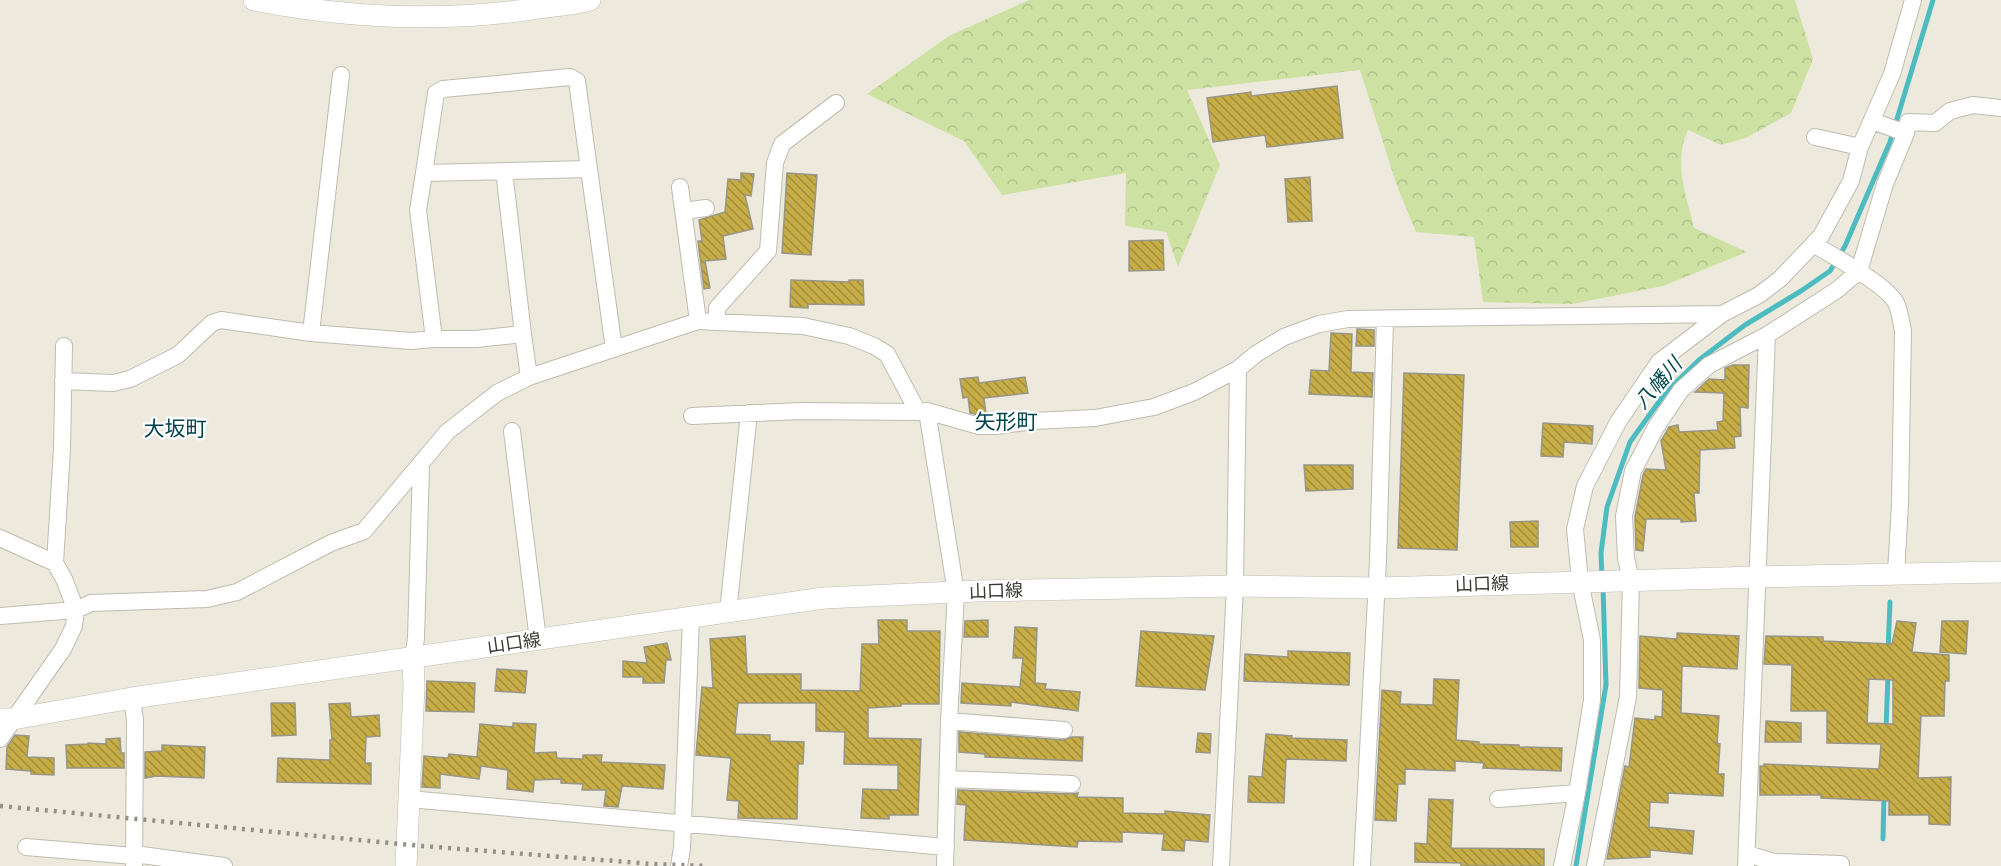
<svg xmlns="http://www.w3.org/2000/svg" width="2001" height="866" font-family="Lora,'Noto Sans JP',serif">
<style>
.forest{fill:url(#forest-crowns)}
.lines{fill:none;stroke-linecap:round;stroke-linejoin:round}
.stream{stroke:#4dbcc1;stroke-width:5}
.building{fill:url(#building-back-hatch);stroke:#989589;stroke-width:1.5;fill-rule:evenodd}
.minor-casing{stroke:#bfbcaf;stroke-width:18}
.tertiary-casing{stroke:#bfbcaf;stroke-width:22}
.minor{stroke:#fff;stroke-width:16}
.tertiary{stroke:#fff;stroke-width:21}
.rail{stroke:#929087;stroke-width:4.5;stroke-dasharray:3 6;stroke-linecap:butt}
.labels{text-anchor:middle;stroke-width:4.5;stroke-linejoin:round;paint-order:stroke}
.street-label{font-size:18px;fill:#3a3934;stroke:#fff}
.water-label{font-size:20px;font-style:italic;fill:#00484b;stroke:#fff}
.quarter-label{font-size:21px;fill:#01434c;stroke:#fff}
</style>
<defs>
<pattern id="forest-crowns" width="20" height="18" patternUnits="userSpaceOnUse" patternTransform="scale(1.5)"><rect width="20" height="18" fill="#cde1a2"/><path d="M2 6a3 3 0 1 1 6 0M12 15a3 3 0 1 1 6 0" fill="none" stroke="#b1c28c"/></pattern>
<pattern id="building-back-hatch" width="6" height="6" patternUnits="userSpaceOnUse" patternTransform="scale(1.5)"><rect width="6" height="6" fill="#c6ad45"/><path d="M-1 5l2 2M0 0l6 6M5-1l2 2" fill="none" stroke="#a28e3a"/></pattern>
</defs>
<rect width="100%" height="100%" fill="#edeadd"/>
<!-- forest -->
<path class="forest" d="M1029,0H1795L1813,59L1791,113L1746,138L1721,145L1688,130C1673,162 1686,195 1694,228L1747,252L1663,286L1572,304L1483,302L1474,237L1416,232L1397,186L1360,70L1187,90L1220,165L1178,267L1166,232L1125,226L1126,173L1002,195L964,141L867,94L949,36Z"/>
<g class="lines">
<!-- stream -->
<path class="stream" d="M1602,578L1601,553L1607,507L1630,442L1666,392L1699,360L1745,325L1801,291L1830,271L1845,246L1890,142L1933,0
M1888,651L1890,602
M1886,729L1888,675
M1883,839L1884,795
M1576,866L1606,685L1603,587"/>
</g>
<!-- building -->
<path class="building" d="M1337,86L1343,138L1267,147L1265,135L1213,142L1207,98L1251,92V96Z
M741,173L754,174L751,196L745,195L753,229L723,236L726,259L705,261L710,288L704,289L698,241H702L699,220L725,212L728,179L741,180Z
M787,173L817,175L811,255L782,253Z
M1310,177L1312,221L1288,222L1285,179Z
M1163,240L1164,270L1129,271V241Z
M791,280L849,282V280H863L864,305L808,304V308L790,307Z
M1357,329L1374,330V346H1356Z
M1331,333L1352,334L1351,372L1373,373L1372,397L1309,394L1311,370L1329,371Z
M1733,365H1749L1748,408L1740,407L1741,436L1734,437L1735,448L1700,450L1699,493H1694L1696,521L1681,522V519H1646L1643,551L1636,550L1635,517L1643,475L1646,469L1666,470L1661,441L1669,427L1678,425L1679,432L1718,430L1717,422L1723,421L1724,393L1695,392L1709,379L1725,380V368Z
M1404,373L1464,375L1457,550L1398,548Z
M978,377L979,383L1025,377L1028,393L984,398L986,414L979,415L970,413L968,397L963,398L960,379Z
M1543,423L1593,426L1592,444L1564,442L1563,457L1541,456Z
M1304,465H1353V489L1306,491Z
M1538,521V547H1511L1510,522Z
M878,620H907V631H940L939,704H901V706L868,708V738L921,739L918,815H889V819L861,818L863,789L898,790V765L844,764L845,732L816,731V703H738L735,734L770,735V741L804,742L803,764H798L797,819L738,818L739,801L727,800L731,758L696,755L702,687L713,688L710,639L745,636L747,674H801V690L860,691L862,644H879Z
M988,620V637H964L965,621Z
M1897,621L1916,623L1912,652L1949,655V681H1945L1944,716H1921L1918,778L1951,777L1950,825L1929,824V815H1889V801L1821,798V795H1760V766H1764V764L1879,769L1881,744L1827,743V711H1791L1792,665L1764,664L1766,636L1823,637V641L1892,644ZM1869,679L1893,680V724L1867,723Z
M1942,621H1968L1966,654L1940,652Z
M1015,627L1037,628L1035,683L1046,684L1045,689L1080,692L1078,711L1011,702V706L961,703L962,683L1020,687L1023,658H1013Z
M1141,631L1214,636L1205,690L1136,686Z
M1677,633L1739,636L1737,669L1682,666L1681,713L1719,716L1717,743L1720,744L1718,774H1724L1723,796L1668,793V803L1650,802L1649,827L1694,831L1692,854L1650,850V857L1607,859L1625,766L1629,767L1635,718L1655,720V716L1662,717L1663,690L1639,688L1640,636L1677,639Z
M667,643L671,660H666L664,683H643V677H623V661L647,663L644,647Z
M1288,651L1350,653L1349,685L1244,681L1245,654L1288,657Z
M497,669L527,671L525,693L495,691Z
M1434,679L1459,680L1456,740L1479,742V744L1519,745V747L1562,748L1561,771L1483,768L1484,763L1455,761V771L1405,769V784H1398L1396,821L1375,820L1382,690L1401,692L1400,704L1433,705Z
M427,681L475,683L474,712L426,711Z
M271,703H295L296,735L272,736Z
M350,703L351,717L379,715L380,736L366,737L365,763H371V784L277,782L278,758L330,760V740H332L329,704Z
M1766,721L1801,723V742H1765Z
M513,723L536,724L534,753L556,752L557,758L583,759V755H602L601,762L665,765L663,789L622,786L618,807L604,806L606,790H582L583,784L561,783V779L534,780L533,792L507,789L508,770L481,766L479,779L440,774V788L422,787L424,756L448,758L449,754L477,757L480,724L513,727Z
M959,732L1063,740L1072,737H1083L1082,761L985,757V754L959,752Z
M1198,733L1211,734L1210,753L1196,752Z
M1266,734L1292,736L1291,738L1347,740L1346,761L1286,759L1284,803L1248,802L1249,776L1262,777Z
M15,735L29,736L27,757L54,758V775L31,774V771L6,769L7,747Z
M120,738L121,753H124V768H67L66,745L88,744V743L106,744V739Z
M162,745L205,747L204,778L156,776L145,778V752L162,751Z
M958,790L1072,794L1078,793L1077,797L1123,798V813L1165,814V811L1210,815L1208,842L1185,840L1184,851L1162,850L1164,834L1122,832V842L1078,841L1077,847L964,840L966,805L957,804Z
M1429,799L1453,800L1451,848L1544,849V866H1461V863L1415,862V843L1427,844Z"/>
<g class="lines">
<defs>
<path id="minor" d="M341,75L311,333L411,341L434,339
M1872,121L1906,133
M1815,137L1860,147
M504,171L523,334
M424,173L436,93L443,89L570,77L577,81L589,169
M680,187L698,321
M683,211L706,208
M1813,244C1832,255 1887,285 1896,303C1900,311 1901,322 1903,331L1900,504L1896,573
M717,321V308L768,251L775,163L782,144L836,103
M529,377L523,334L476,339H434L418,210L424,173L589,169L614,349
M63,381L113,383L130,379L178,355L212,323L221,320L311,333
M927,411L956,593L949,721L945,866
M692,416L801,411L918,412
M512,431L538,640
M0,538L55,563
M728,612L749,413
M0,616L76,610L91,603L207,599L237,592L331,543L364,531L447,432L497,393L529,377L698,321L803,326L849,336L874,346L887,354L918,412L927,411L979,426H996L1033,421L1095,418L1154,407L1194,392L1238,369L1256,354L1284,337L1319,324L1348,319L1722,314
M413,658L416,638L421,465
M132,698L135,720L134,866
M949,721L1064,730
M0,739L63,649L74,626L76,610L64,579L55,563L62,449L64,346
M948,779L1072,784
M409,799L946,847
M1498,799L1577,793
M26,847L134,856
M134,854L224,866
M1747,854L1774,862L1841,864
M679,866L682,848L691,617
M1221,866L1235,586L1238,369
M1362,866L1378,560L1385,319
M1562,866L1577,793L1592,700V640L1580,581L1575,529L1585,486L1618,422L1659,362L1722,314L1759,295L1780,279L1821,236L1851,181L1860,147L1892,74L1913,0
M1595,866L1628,697L1631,581L1626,558L1624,516L1633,471L1656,427L1681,390L1709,365L1767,335L1837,290L1859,271L1885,184L1906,133L1908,122L1935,123L1950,111L1973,105L2001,108
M1746,866L1767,335"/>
<path id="tertiary" d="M254,0C347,18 437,23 532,9C551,6 571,5 590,0
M0,719H13L132,698L824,598L977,591L1235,586L1377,588L1757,577L2001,572
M406,866L414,686L413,658"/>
</defs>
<!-- minor casing -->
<use href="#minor" class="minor-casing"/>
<!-- tertiary casing -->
<use href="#tertiary" class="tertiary-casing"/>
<!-- minor -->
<use href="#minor" class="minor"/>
<!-- tertiary -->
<use href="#tertiary" class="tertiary"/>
<!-- rail -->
<path class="rail" d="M0,806L422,846L653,864L706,866"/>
</g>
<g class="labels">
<!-- street labels -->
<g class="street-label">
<text transform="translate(1482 584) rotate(-2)" y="6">山口線</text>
<text transform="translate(996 591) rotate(-2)" y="6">山口線</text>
<text transform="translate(514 643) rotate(-8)" y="6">山口線</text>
</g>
<!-- water labels -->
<g class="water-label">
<text transform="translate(1658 383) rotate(-49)" y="7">八幡川</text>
</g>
<!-- quarter labels -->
<g class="quarter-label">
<text x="1006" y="429">矢形町</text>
<text x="175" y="436">大坂町</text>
</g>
</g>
</svg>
